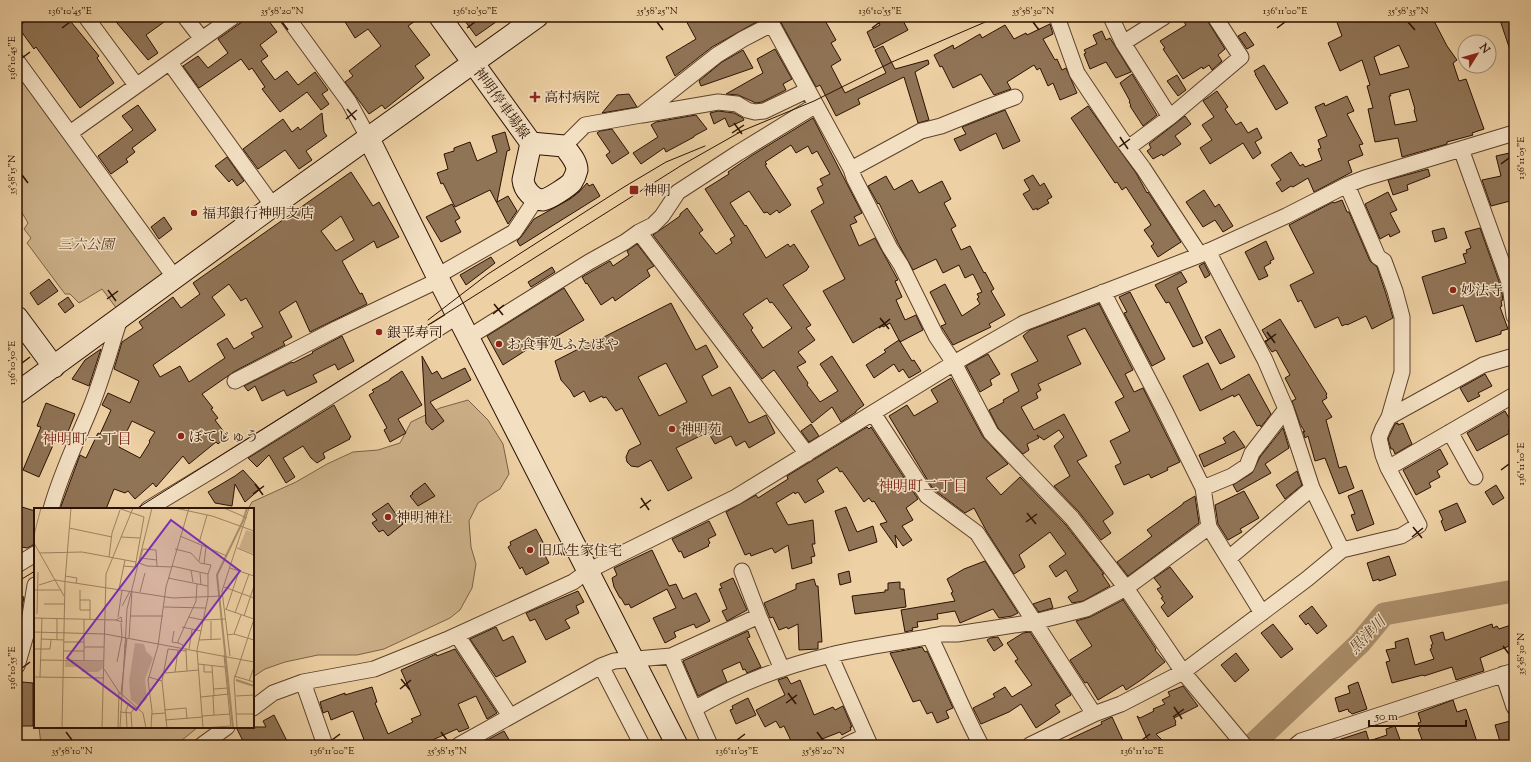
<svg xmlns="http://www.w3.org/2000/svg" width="1531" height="762" font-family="'Sorts Mill Goudy','Noto Serif JP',serif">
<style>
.green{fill:#ccb088;stroke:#7c6045}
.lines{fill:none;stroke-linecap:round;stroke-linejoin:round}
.river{stroke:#ab8f6c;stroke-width:23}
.building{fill:#907456;stroke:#2c1102;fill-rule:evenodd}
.street-casing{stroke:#5c412a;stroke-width:17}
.secondary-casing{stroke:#2c1102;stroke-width:23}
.street{stroke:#f3e0c3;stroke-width:15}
.secondary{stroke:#f3e0c3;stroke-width:21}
.tram{stroke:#2c1102;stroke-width:1}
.ticks{fill:none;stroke:#2c1102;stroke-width:1.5}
.poi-dot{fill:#8f2418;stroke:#f3e0c3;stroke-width:1.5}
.labels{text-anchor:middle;stroke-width:3;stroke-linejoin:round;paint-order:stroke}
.poi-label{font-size:14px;fill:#2c1102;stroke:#f3e0c3;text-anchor:start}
.street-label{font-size:14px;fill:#2c1102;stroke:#f3e0c3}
.park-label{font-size:14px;font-style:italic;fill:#5c412a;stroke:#f3e0c3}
.neighbourhood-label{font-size:15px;fill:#7a1f14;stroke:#f3e0c3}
.water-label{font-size:15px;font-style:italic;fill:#5f432c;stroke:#f3e0c3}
.inset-river{fill:none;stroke:#ab8f6c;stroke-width:2}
.inset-road{fill:none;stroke:#a08463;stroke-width:1}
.view{fill:#7b2cbf;fill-opacity:0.15;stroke:#7b2cbf;stroke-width:2}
.inset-edge{fill:none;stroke:#2c1102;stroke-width:2}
.neatline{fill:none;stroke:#2c1102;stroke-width:1.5}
.ticks-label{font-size:10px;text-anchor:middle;fill:#2c1102}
</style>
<rect width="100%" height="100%" fill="#edd0a3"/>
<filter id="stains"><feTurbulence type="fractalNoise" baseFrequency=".005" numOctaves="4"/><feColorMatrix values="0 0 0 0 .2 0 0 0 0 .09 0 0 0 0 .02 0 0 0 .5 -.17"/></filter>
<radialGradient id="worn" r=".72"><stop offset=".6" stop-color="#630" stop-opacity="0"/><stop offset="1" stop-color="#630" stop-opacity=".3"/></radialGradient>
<!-- green -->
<path class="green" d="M17,69L168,278L120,313L102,289L79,303L70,294H65L27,243L31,238L24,229L28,223L17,204Z
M468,400L488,420L503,444L509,474L500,489L478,503L469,521L471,547L476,564L472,588L460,610L450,618L384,649L357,655H318L285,662L265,669L253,677V509H248L252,502L296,482L327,464L353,452L378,450L400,443L411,422L440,408Z
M39,727H198L176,745H41Z"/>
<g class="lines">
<!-- river -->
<path class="river" d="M1252,745L1360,643L1384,614L1514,591"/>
</g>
<!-- building -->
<path class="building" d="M31,17H67L99,56L97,58L114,83L80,108L36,47L34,49L18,27Z
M112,17H171L146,35L158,53L148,60Z
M249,17H266L277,32L260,45L268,56L261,61L275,80L287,71L298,85L315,72L328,90L322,94L329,104L321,110L307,92L280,112L262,89L265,87L252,68L249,70L241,59L199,88L183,66L198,56L208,68L228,53L218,39Z
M342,17H421L408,26L430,55L415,66L424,78L385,109L382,105L369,114L345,82L353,76L349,71L381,46L368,29L355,38Z
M462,17H503L476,36Z
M684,17H759L760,20L712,47L675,76L666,57L696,39Z
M778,17H823L836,40L831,43L841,60L831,66L845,93L886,73L875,50L883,46L895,69L928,60L929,64L915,72L929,120L918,123L904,77L858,99L860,104L836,116L820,85L816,87Z
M876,17H901L908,30L874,48L867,32L880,25Z
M1181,17H1205L1225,49L1218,55L1222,61L1212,70L1209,65L1203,69L1202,67L1183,79L1163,49L1165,48L1160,41L1186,25Z
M1335,17H1432L1447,46L1457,60L1453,63L1459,81L1466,79L1484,129L1472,133L1473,135L1447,142V144L1402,157L1398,138L1375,142L1368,109L1373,108L1367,86L1370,85L1362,60L1340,71L1328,43L1342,36ZM1399,45L1409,67L1380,75L1374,57ZM1409,89L1415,109L1414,110L1417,121L1395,125L1389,96H1391L1390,94Z
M1499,17H1514V55L1512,56Z
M1050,24L1053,34L1043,39L1055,60L1057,59L1062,70L1066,68L1077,93L1060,100L1053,83L1048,86L1040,68L1037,70L1034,65L1007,82L1011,89L994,95L981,74L953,88L942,66L940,67L934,55L953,45L954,49L980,34L982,38L1005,25L1014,39L1026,33L1027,35Z
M1102,31L1106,40L1110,38L1131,72L1116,78L1106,62L1090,69L1084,54L1086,53L1084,50L1097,44L1093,35Z
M1245,32L1254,45L1247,49L1238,36Z
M775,49L792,79L783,84L786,90L762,102L756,103L738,95L726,94L763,73L757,59Z
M743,50L753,68L701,86L699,81L722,62Z
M1264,65L1288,103L1276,110L1255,74H1256L1254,71Z
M1132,74L1157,115L1143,126L1130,106L1131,105L1129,102L1130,101L1120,83Z
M1177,75L1186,90L1178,96L1167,81Z
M1217,91L1228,107L1225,109L1236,125L1241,122L1248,133L1257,128L1262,138L1255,142L1261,153L1253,159L1243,143L1210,164L1200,148L1212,140L1202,125L1214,117L1203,101Z
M629,94L637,107L602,113L617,95Z
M1347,96L1354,111L1347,114L1363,144L1359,145L1363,155L1348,161L1352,172L1314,192L1308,178L1293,187L1291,186L1282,192L1276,183L1281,180L1271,165L1291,152L1300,166L1303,164L1305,167L1322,160L1318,149L1321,148L1318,140L1327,136L1315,107L1324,103L1325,106Z
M138,105L156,130L132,148L135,152L126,159L128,162L111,174L98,156L133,130L122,116Z
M1088,106L1136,173L1147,193L1148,192L1181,242L1158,257L1151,246L1154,244L1144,230L1151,225L1126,187L1122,190L1117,182L1115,183L1071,118Z
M1005,110L1020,141L1003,149L996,133L960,151L954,139L966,134L962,127Z
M718,111L734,113L743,118L744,120L729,127L725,118L714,124L710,113Z
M322,113L324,132L327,136L306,151L312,160L299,169L285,150L258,169L243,149L283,119L292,132L298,127L300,130Z
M696,115L707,129L694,136V137L666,152L664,148L641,164L633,153L658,137L651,125L656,122Z
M1185,116L1191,124L1175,136L1181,144L1163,156L1162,154L1153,159L1147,151L1151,148L1149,144Z
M813,118L862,213L854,217L857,222L850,225L859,246L875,238L898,280L895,281L902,297L896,300L905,320L916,315L923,330L900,342L890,323L883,327L882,325L853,343L823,291L845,279L811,211L824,203L817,188L823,185L820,179L830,174L817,151L812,154L808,146L796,153L791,145L765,162L767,164L765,165L791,205L779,213L777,210L770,215L767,212L764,213L749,191L730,203L745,226L746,225L766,258L788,244L790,247L794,244L809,267L807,269V270L783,285L811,325L806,328L815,340L798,352L806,362L797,367L808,383L807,385L820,402L838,391L820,364L832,356L864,405L856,411V412L841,422L832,407L812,423L774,370L762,379L653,235L680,216V214L687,208L703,230L699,233L716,254L732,243L730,239L735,236L705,189L729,174L728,172L751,156ZM767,298L770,303L772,302L792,328L763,348L751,330L753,328L743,314Z
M612,129L629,153L612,164L606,155L610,152L597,133L600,131Z
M505,132L510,150L507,151L497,202L508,196L517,211L508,224L490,190L455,207L443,183L441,184L437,173L448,169L444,154L454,151V148L470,142L477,161L497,152L492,136Z
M1514,152V200L1491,206L1482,180L1501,176L1496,156Z
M227,157L244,181L237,186L232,179L229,182L215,166Z
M1428,169L1430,176L1407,185L1408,190L1393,195L1388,180Z
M351,172L373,206L379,202L399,237L377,248L374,241L342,261L360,294L362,293L367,304L310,332L296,301L279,312L292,337L283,342L285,345L235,371L202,394L213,408L211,409L218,418L215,420L227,436L218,444L216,442L189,464L183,456L156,487L153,483L135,499L128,491L125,493L114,489L106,509H60L80,455L86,458L98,433L100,434L111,410L102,405L108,393L130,403L139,381L114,369L122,342L143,328L139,322L173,297L181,308L200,294L193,283ZM341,216L354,240L336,251L321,231ZM229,284L241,301L246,298L263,327L251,333L254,337L234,349L227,338L217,344L225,358L189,382L180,366L160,377L153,365L225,315L212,297ZM132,421L155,432L149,441L150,442L140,458L119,447Z
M1033,175L1040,186L1044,183L1052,197L1047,200L1049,203L1037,210V208L1033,210L1023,194L1030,190L1024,180Z
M886,176L894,190L912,180L919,193L942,181L951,199L944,203L956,226L951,229L961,250L970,246L984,273L985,272L994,289L991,291L1005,315L989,324L991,327L953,345L941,326L946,324L930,292L945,284L962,316L980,304L977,299L979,297L977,294L982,292L973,274L965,278L959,265L943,273L936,259L913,270L898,243L879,203L878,204L868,186Z
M587,183L589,186L593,184L600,196L520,246L517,241L521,237L534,219L570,199L579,192Z
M1204,190L1215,207L1219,204L1233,226L1223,232L1215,220L1203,227L1186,202Z
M1388,192L1397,210L1390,213L1400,232L1390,237L1389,234L1380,239L1365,204Z
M1342,200L1347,212H1349L1370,261L1377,267L1386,294L1393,318L1372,329L1366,316L1347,325L1346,324L1342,326L1338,317L1315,328L1301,300L1298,302L1290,285L1314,273L1289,225L1333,202L1334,203Z
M452,204L460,218L455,221L461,232L441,242L426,217Z
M164,217L172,229L159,239L151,227Z
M1444,228L1447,238L1435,242L1432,231Z
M1480,228L1501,287L1503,300L1501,301L1502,306L1500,307L1508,329L1501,331V334L1476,342L1463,305L1433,314L1422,277L1466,263L1463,254L1467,253L1466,250L1471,248L1465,232Z
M1266,241L1274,259L1270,261L1271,263L1264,267L1268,276L1259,280L1245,252Z
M637,244L654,266L647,270L650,276L615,301L613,297L601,305L587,283L586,284L582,277L610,261L613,266L629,255L627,251Z
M491,257L495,263L466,285L460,275Z
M1204,263L1210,275L1205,278L1199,266Z
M552,267L555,272L531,287L528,282Z
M1181,272L1187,282L1177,288L1203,343L1193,347L1169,302L1166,303L1155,285Z
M49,279L58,291L38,305L30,293Z
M564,288L584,320L533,350L531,347L503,365L487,336Z
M1130,292L1165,359L1152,366L1124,313L1127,312L1119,297Z
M68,297L74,306L65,313L58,304Z
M671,303L696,350L706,345L718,367L702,376L712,396L730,387L749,423L766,415L775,433L749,448L745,441L736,446L731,436L715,444L708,432L676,448L692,478L668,491L651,460L638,467L631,466L627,462L626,457L629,450L641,444L622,408L616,411L606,397L603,398L602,396L590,402L584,391L574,397L570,390L561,380L555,361L600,338V339ZM666,363L687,402L659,416L638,377Z
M1099,304L1133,370L1125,374L1134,392L1143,388L1180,462L1167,468L1168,470L1151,478L1149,474L1124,485L1115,466L1121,463L1110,441L1130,431L1115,402L1124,397L1085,328L1067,336L1081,364L1038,384L1041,390L1036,393L1038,398L1021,407L1034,430L1064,414L1087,456L1077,461L1113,512V514L1103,521L1111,533L1101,540L1079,512L1054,486L1070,476L1054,446L1064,437L1059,430L1044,440L1037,435L1039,438L1027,444L1029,450L1023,454L998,428L989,410L1004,402L1003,400L1019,391L1011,374L1038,361L1023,336L1030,330Z
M1280,319L1327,394L1326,395L1327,398L1322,401L1332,417L1326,420L1339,468L1346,466L1354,488L1339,494L1325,458L1315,461L1308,436L1305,438L1303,431L1305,432L1300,424L1292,401L1296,399L1285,378L1290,375L1276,350L1272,352L1266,343L1265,341L1268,340L1262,330Z
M1220,329L1235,357L1220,364L1205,337Z
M342,336L354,361L338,370L335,364L313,375L317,382L287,396L284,390L262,401L255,386L248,391L244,386L292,362L293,363L313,353L312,352Z
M899,340L912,361L914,360L921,371L909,378L903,369L899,372L894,364L874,378L866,365L886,352L884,350Z
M101,349L89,386L72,379L85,360Z
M988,354L1000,374L990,380L992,385L980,392L966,366Z
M422,356L432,374L437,371L442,379L465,368L471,380L430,402L444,421L432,430L426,423Z
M1208,363L1221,390L1249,374L1271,414L1261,427L1260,425L1257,426L1239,394L1234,397L1233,395L1200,411L1183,376Z
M402,371L422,405L398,419L406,433L390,442L384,430L387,428L369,395L374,392L372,390L390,380V379Z
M1485,374L1492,386L1478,393L1480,396L1468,402L1460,388Z
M951,378L983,437L1008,464L986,478L1001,495L1020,477L1065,524L1104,574H1102L1110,586L1083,601L1072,603L1068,597L1078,591L1066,570L1056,577L1049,566L1066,554L1050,532L1019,555L1025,567L1014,574L987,532L974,508L965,513L937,492L935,488L933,489L889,416L907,405L914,416L938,402L931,390Z
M46,403L75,414L66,437L58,434L39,477L23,470L41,427L37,426Z
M334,405L351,437L349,438L350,439L323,453L325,458L317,463L311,458L303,446L283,458L295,477L286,483L269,455L257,467L248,458Z
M1505,411L1514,427L1508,431L1510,433L1477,451L1467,433Z
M1398,423V425L1403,423L1412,444L1395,454L1393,449H1391L1388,439L1395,424Z
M811,424L819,436L809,442L801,431Z
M867,427L869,429L871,427L918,499L906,508L913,520L902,526L912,540L903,546L895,535L897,548L880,524L887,522L874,501L872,502L869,498L864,502L842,471L840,472L837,467L817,480L824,492L805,503L798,492L795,494L794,492L776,503L788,525L813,520L815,544H812L815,556L811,557L812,563L792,569L788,545L775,553L772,548L751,556L750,553L745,555L726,512L756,495L758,498L788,479L787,476Z
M1283,428L1289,448L1265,464L1271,473L1237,492L1233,485L1252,473L1260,457Z
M1234,431L1245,447L1204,467L1199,455L1226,443L1223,438Z
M1440,449L1448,464L1437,471L1440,477L1429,483L1431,487L1416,495L1403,470Z
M243,470L260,489L245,502L235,484L232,506L215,503L208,492L235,476Z
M1297,471L1302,485L1285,499L1276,485Z
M425,483L435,496L418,506L410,496L413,494L412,493Z
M1496,485L1504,498L1493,505L1485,492Z
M1362,490L1374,524L1357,531L1351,515L1355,514L1348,496Z
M1244,491L1259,518L1240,529L1242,532L1228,540L1218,524L1215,505Z
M1195,496L1199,523L1128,576L1117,562L1152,536L1147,530L1183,504V503Z
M388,503L403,524L388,536L383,530L379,532L372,523L377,520L372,514Z
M1457,503L1466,522L1445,531L1441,521L1443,520L1439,511Z
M22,507L35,511V538L33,545L27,548L17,546V527Z
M846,507L857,532L873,526L877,542L849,551L835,511Z
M709,521L716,535L708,539L710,543L708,545L709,546L684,558L681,551L679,552L672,539Z
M536,529L546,548L542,550L549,563L526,575L522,567L520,569L508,547L511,545L510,542Z
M652,550L669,586L676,584L683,599L696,593L710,621L696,628L694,624L674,632L676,637L665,643L653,618L676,608L667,589L631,608L629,604L625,605L621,598H620L614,587L612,578L617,575L614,568Z
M1389,556L1396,575L1379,581V579L1373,581L1367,563Z
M985,561L1018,613L1012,616L999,618L993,609L960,623L955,611L937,614L938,619L917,622L918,627L912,628L913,630L905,632L901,610L955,601L951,593L953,592L947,579L964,569Z
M1170,567L1193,597L1168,617L1161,607L1165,603L1161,598L1163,597L1157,589L1161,587L1154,578Z
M849,571L851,582L840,585L838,574Z
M733,578L747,610L727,621L722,611L727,609L719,589L722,588L720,584Z
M814,579L816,586H818L822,642H818V649L799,650L798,624L788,629L787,627L779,630L773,617L770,618L764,603L796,589V584Z
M900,582V589H904L906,607L855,614L852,596L885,592V590H888V583Z
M578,591L584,602L576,606L579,613L565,620L570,628L546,640L535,619L530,621L526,613Z
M17,596L24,597L17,634Z
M1050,598L1053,608L1039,612L1033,604Z
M1123,600L1156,649L1155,650L1165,662L1144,678L1126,690L1123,685L1098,700L1087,682L1085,683L1070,660L1092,646L1076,621L1090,617Z
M1312,606L1327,626L1317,634L1308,623L1306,625L1299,616Z
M1273,624L1293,649L1281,658L1261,633Z
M1492,624L1493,628L1497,626L1499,629L1514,624V644L1480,658L1484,671L1456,680L1452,667L1424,676L1423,675L1392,683L1386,662L1390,661L1386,650L1396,648L1395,642L1408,638L1415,665L1434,659L1430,649L1432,648L1431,645L1433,644L1430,636L1443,632L1445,640H1447Z
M496,627L503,641L513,636L526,662L496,677L470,639Z
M748,631L750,637L747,638L761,667L747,673L745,669L743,670L740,662L722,670L727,682L698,696L683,661Z
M1030,632L1071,695L1055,705L1060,712L1036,728L1021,704L1009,712L981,724L973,708L995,697L993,694L1005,687L1012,697L1032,685L1015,661L1018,659L1007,643L1023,633Z
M998,637L1003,645L994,651L987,640L990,638Z
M922,647L925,652L927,651L953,708L946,711L949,718L937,723L932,712L927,714L920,700L913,702L890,653Z
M455,649L497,713L487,719L476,696L458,704L469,728L459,732L457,729L428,742L430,745H366L353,711L331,720L328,711L323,713L320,702L345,693V695L372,687L377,702L375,703L388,734L413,722L411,719L421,715L401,670L436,654L437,656Z
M1236,653L1249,670L1235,682L1221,665Z
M787,677L791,684L800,680L814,715L833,707L835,710L843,706L852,727H850L851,730L842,735L840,732L822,739L823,743L818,745H793L784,726L780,728L776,721L765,727L756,710L785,695L778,680Z
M22,682L33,683V726H18V701Z
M1358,682L1367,709L1352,714L1350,712H1349L1348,709L1339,712L1335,698L1350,693L1348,686Z
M1183,686L1198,706L1174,718L1176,722L1175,723L1176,725L1156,734L1167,745H1150L1137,716L1140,718L1154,711L1153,709L1165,704L1162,700L1170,696L1168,692Z
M748,698L756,715L736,724L730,710L733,709L732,706Z
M1453,700L1457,712L1466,709L1478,745H1424L1418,729L1420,728L1418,723L1421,722L1418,713Z
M274,715L289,745H245L236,727H266L263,721Z
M1112,717L1125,745H1057L1102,724L1101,722Z
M1514,720V738L1510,739L1512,745H1501L1495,725Z
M1395,726L1402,745H1329V743L1366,731L1369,741L1387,735L1386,729Z
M504,731L512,745H478Z"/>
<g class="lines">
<defs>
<path id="street" d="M86,17L136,85
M185,17L202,39
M287,17L349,102L369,139
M768,17L851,169L854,178L890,248L901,265L936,336L954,363L991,433L1072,518L1126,588L1183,672L1244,745
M1057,17L1077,73L1120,137L1143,168L1200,255
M1111,17L1123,43L1170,117
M1123,43L1164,17
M17,61L175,278
M170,63L273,206
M642,115L718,102L737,104L747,110L755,112L764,111L808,90
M70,133L233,17
M564,146L585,125L641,115L717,55L743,39L772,24
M1128,148L1170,117L1241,57L1215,17
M1461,149L1510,285L1514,316
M851,169L921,131L941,126L988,107L1015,97
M639,232L807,454
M437,276L514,232L536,199
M1103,292L1165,411L1203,488L1209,527L1262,613
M469,337L589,262L625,242L639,232L653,225L662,216L678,192L738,153L816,105
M235,381L336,329L439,280
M873,413L927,496L977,533L1094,714
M1389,417L1483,365L1514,356
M1450,432L1475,477
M1388,468L1514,395
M1203,488L1232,476L1247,466L1252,453L1286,409
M51,509C61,473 76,443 90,409C102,380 110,349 120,319
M148,509L219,466L458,316
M1342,550L1401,536L1419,525L1388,468L1383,455L1379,438L1383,428L1389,417L1402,372V317L1395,291L1384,261L1378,257L1347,185
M1229,558L1312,488
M17,565L35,554
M742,571L759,616L782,669
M457,635L510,716
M930,637C948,672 962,710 981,745
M830,655L870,745
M17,666L28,628L35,585
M601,666L614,661L671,656
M1503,674L1514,707
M303,682L325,745
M253,708L273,693L303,682L374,669L446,640L573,582L588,571L625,552L736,497L954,363L1024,323L1200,255L1286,216L1347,185L1365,178L1514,133
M694,709L671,656L759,616
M202,745L227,727
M459,745L601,666L642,745
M710,745L694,709C735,685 784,666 831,655C867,646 905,642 942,634H957L1034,622L1086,609L1126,588L1209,527
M846,745L865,736
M1030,745L1094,714L1121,704L1183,672L1307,579L1342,550L1312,488L1286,409L1265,360L1208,251
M1296,745L1301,741L1514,671"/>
<path id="secondary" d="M440,17L531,143L523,180C524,190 533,200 543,200C549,199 569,186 572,182C574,179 576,174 577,170C577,161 569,153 564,146L531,143
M369,139L439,280L677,745
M17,317L54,367
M17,393L273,206L537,17"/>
</defs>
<!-- street casing -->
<use href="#street" class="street-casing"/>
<!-- secondary casing -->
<use href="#secondary" class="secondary-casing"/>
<!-- street -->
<use href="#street" class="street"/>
<!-- secondary -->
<use href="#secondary" class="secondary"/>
<!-- tram -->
<path class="tram" d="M737,133L814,101L892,62L997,17
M428,320L488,274L624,187L666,162L705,146
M136,509L682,165L742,131
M17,582L35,571"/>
</g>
<!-- ticks -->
<path class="ticks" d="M282,22L288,30M657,22L663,30M1033,22L1039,30M1408,22L1415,30M62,28L70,22M467,28L475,22M872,28L880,22M1277,28L1285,22M22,58L30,52M347,109L356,120M346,119L357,110M734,123L742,134M732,133L744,125M1120,137L1128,149M1119,147L1130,139M1501,164L1509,158M22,175L28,183M108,290L116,301M107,299L118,291M494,304L503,315M493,314L504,305M880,318L889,329M879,328L890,319M1267,332L1275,343M1265,342L1276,334M22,363L30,357M1501,470L1509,464M255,484L263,495M253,494L264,486M641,498L649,510M640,508L651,500M1027,513L1036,524M1026,522L1037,514M1413,527L1422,538M1412,537L1423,528M1503,646L1509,654M22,668L30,662M401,679L410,690M400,689L411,680M788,693L796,704M786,703L797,695M1174,707L1182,719M1173,717L1184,709M66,732L72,740M441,732L447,740M817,732L823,740M332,740L340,734M737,740L745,734M1142,740L1150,734"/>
<!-- markers -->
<g class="poi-dot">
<path d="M533 91h4v4h4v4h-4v4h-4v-4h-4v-4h4z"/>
<rect x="629" y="185" width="10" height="10" rx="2"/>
<circle cx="194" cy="213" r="4"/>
<circle cx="1453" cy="290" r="4"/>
<circle cx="379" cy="332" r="4"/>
<circle cx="499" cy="344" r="4"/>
<circle cx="672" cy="429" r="4"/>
<circle cx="181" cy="436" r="4"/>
<circle cx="388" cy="517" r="4"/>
<circle cx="530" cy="550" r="4"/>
</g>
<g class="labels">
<!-- poi labels -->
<g class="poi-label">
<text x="544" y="102">高村病院</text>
<text x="643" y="195">神明</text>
<text x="202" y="218">福邦銀行神明支店</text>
<text x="1461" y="295">妙法寺</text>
<text x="387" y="337">銀平寿司</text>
<text x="507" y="349">お食事処ふたばや</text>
<text x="680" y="434">神明苑</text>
<text x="189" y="441">ぼてじゅう</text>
<text x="396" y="522">神明神社</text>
<text x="538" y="555">旧瓜生家住宅</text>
</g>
<!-- street labels -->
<g class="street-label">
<text transform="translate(502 103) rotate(54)" y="5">神明停車場線</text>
</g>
<!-- park labels -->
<g class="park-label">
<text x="86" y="249">三六公園</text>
</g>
<!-- neighbourhood labels -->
<g class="neighbourhood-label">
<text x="87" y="444">神明町一丁目</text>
<text x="923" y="491">神明町二丁目</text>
</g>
<!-- water labels -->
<g class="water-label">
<text transform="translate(1367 635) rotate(-46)" y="5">黒津川</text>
</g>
</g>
<!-- overview -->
<g transform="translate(34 508)">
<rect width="220" height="220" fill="#edd0a3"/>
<path d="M212,22L220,24V46L205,40ZM101,135L110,136L112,143L119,150L111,171L113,191L105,198L97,192L95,173ZM31,153L69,154V160L64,164H48L46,159H31Z" fill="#ccb088"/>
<path class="inset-river" d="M202,172L220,178M199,220L183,67L209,13L213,0"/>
<path class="inset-road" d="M141,0L178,8L220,23M190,0L213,10M35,20L78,29M0,27L7,0M146,28L193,48M87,29L106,30M0,35L30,88M165,35L173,7M203,40L220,47M141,41L157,45L166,55L177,57L174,66M6,45L48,44L102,54L110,9L84,0M75,49L78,25L86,2M106,50L123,52M165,53L168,37M170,56L172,39M89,58L101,59L102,54M123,58L122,42L109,41L105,55L113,58L138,59M138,58L174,66V89L163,142L169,220M196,60L220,68M157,62L159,74M166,65L167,77M31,68L43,70L42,75M134,70L174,78M5,77L21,72L139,90L188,88M190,79L220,90M85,81L91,52M0,82H27M46,82V102H56V111M106,84L111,65M46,92H56V102M10,96H30M88,98L96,83M130,99L172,100M191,101L220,111M192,102L205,63M201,105L215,66M3,106L4,64M97,108H129M210,108L220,78M84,109L88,82M154,109L169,112L191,111M0,110L82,112L88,114L87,109L82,112M87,115L88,129M148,119L167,123M140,123L138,134L144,135M0,124L71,126L220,154M200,126L207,107M193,127L200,126L220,132M95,130L98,83M7,131L30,132M177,131V113M23,132V111M165,132L187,131M30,134H50M50,139H70M91,140L93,101L118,0M149,140V137L144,135V133L162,93L163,76M0,141H16L17,132M155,141L158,122M30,143H50M152,143L153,163M190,147L197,220M196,148L188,83L215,0M7,152L70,153M50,152V111M83,154L88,129M164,156L191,159M170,157V164H178M178,158L180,188M70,161L85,184L109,205L112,220M141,164L144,142M131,165L165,162M200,168L220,174M0,169L70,170M6,169L8,110M115,169L128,173M215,173L220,159M180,181L194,180M87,186L93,130M179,188L180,207M202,188L220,187M167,189L195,186M130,202L152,200L153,211M86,204L97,205L101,199M97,205L98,220M118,206L131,205M202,206H220M168,208L196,206M131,212L169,209M28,220L31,73L37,0M68,220L72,66L99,0M84,220L85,184M86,220L91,136M93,220L92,202L95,195M117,220L118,203L114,172L124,138L132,79L155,0M133,220L128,173L134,141L152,143V140M169,220L196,218M203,220L200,172L220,111"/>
<path class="view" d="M137,12L206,63L102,202L33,150Z"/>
<rect width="220" height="220" class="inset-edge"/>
</g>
<!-- margin -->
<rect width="1531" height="762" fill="none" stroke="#edd0a3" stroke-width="44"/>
<!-- north arrow -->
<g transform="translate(1477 54) rotate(53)"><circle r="19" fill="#f3e0c3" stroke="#a38d76"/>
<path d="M0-3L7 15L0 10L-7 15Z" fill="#8f2418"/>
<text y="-6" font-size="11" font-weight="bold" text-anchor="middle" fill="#2c1102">N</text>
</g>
<!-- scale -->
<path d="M1369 720v6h97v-6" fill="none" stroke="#2c1102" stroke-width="2"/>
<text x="1375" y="720" font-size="12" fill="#2c1102" stroke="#f3e0c3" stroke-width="3" paint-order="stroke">50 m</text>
<rect x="22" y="22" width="1487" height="718" class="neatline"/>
<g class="ticks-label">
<text x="70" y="14">136°10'45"E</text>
<text x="282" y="14">35°58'20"N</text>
<text x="475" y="14">136°10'50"E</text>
<text x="657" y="14">35°58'25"N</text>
<text x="880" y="14">136°10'55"E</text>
<text x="1033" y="14">35°58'30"N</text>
<text x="1285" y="14">136°11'00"E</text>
<text x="1408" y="14">35°58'35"N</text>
<text transform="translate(11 58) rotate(-90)" y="4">136°10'45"E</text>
<text transform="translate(1520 158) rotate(-90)" y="4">136°11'05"E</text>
<text transform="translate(11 175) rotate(-90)" y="4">35°58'15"N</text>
<text transform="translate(11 363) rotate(-90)" y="4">136°10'50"E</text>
<text transform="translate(1520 464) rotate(-90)" y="4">136°11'10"E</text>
<text transform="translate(1520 654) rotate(-90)" y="4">35°58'30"N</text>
<text transform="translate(11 668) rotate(-90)" y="4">136°10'55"E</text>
<text x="72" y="754">35°58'10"N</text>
<text x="332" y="754">136°11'00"E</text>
<text x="447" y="754">35°58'15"N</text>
<text x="737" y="754">136°11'05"E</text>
<text x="823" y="754">35°58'20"N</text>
<text x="1142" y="754">136°11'10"E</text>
</g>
<rect width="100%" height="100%" filter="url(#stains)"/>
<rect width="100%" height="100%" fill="url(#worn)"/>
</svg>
